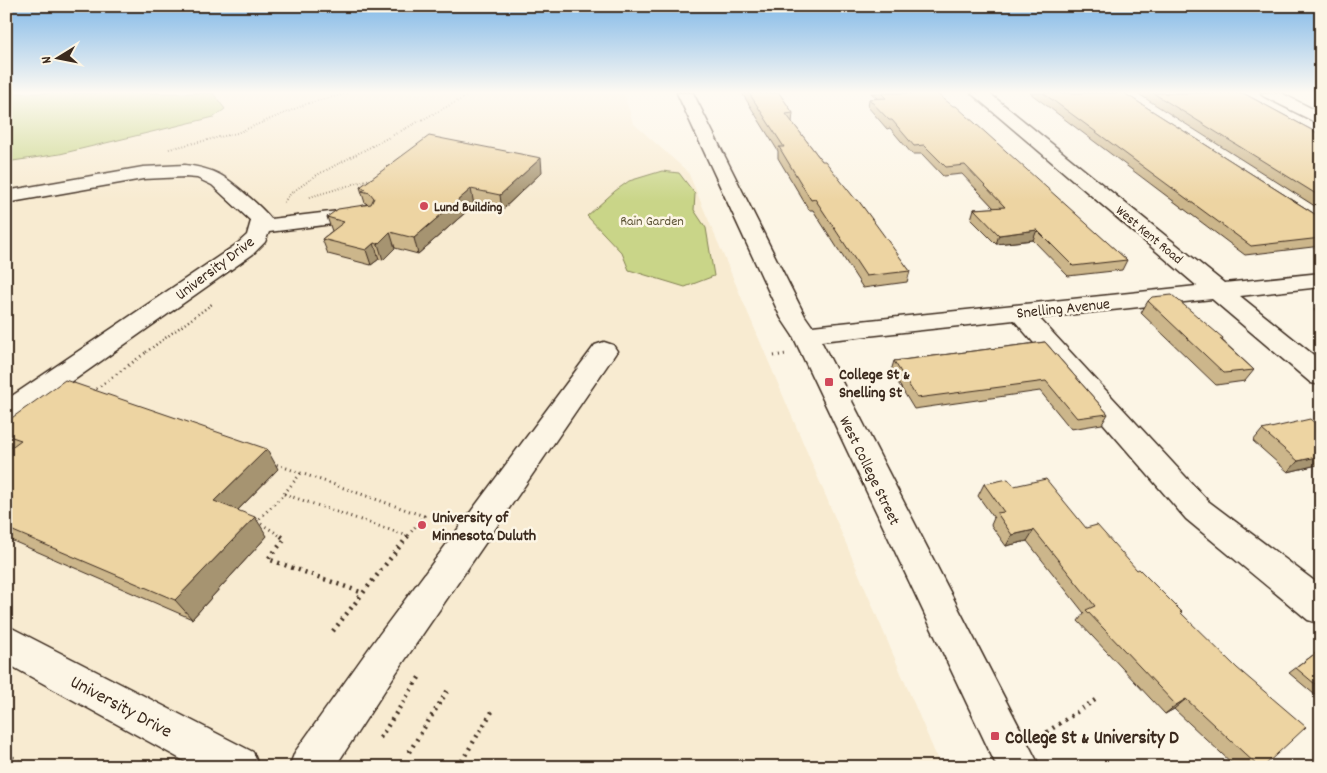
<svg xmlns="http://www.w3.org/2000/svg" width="1327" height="773" font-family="Dekko,sans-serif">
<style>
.built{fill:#f8ebd1}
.green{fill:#c9d588;stroke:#828053}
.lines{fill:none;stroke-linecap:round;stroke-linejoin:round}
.minor-casing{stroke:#3b2a1e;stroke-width:3}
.path-far3{stroke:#3b2a1e;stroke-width:2;stroke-dasharray:0.5 2.5;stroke-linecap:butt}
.path-far2{stroke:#3b2a1e;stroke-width:2.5;stroke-dasharray:1 3;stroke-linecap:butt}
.path-far1{stroke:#3b2a1e;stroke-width:3;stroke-dasharray:1 4;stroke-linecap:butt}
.path{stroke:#3b2a1e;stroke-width:4.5;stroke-dasharray:2 5;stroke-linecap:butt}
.minor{fill:#fcf5e5;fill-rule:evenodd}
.wall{fill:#ccb68b;stroke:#3b2a1e}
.shaded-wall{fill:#a69471;stroke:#3b2a1e}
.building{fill:#edd4a2;stroke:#3b2a1e}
.poi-dot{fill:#d1495b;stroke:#fcf5e5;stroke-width:2}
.labels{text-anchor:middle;stroke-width:5;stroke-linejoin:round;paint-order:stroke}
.far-poi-label{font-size:14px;font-weight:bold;fill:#3b2a1e;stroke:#fcf5e5;text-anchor:start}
.far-park-label{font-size:14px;fill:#5e5538;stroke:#fcf5e5}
.far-street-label{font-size:14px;fill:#3b2a1e;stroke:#fcf5e5}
.street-label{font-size:16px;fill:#3b2a1e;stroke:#fcf5e5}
.poi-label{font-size:16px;font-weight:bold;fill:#3b2a1e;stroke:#fcf5e5;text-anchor:start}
.near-street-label{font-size:19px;fill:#3b2a1e;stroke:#fcf5e5}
.near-poi-label{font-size:19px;font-weight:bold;fill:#3b2a1e;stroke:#fcf5e5;text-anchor:start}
</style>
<rect width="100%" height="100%" fill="#fcf5e5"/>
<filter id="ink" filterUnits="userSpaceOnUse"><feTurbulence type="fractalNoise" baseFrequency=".02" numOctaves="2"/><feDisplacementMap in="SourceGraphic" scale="10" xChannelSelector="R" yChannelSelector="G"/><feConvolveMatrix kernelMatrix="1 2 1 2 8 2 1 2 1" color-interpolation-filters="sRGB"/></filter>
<g filter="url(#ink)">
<!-- built -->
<path class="built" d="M6,93H624L633,123L688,172L941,767H6Z"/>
<!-- green -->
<path class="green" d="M6,93H213L225,109L214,117L60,154L6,162Z
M662,171L679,173L695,194L694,210L706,228L714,276L685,287L629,270L622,253L587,216L615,191L629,181Z"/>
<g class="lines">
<defs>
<path id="minor" d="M677,93H693L805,316L812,326L1197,286L971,93H989L1224,283L1321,273V287L1240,296L1321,361V385L1311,383L1212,299L1039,318L1208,501L1321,586V624L1308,620L1186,519L1014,320L821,341L1040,767H997L793,336L781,318Z
M1261,93H1281L1321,113V125L1263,96Z
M185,165C217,169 226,177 249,197C257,204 265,211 271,219L364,208L371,210L374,214L371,218L364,220L269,232L265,242L253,254L16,421L6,424V400L237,244L247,235L251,221L212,185L197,178L185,177L143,179L6,203V191L143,167Z
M604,342L613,345L617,351L613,357L396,673L335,767H289L295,752L370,647L595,345Z
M6,625L253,752L259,767H195L6,663Z"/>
</defs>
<!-- minor casing -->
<use href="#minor" class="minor-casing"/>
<!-- path-far3 -->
<path class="path-far3" d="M169,149L237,133L309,103L349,93
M310,197L374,178
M284,202L291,193L317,175L473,93"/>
<!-- path-far2 -->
<path class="path-far2" d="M146,352L212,304"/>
<!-- path-far1 -->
<path class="path-far1" d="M774,356L786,354
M92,392L148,351
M272,463L424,516L407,537
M284,494L408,536
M257,521L282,537
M256,522L284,494L301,473"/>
<!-- path -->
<path class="path" d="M281,536L285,539L268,559L363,593
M333,631L408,536
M1041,736L1095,700
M380,738L420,676
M409,752L448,690
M6,754L28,767
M458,767L493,710"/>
<!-- minor -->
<use href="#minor" class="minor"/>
</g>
<!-- wall -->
<path class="wall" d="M742,93H779L793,113L792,122L822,161L910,271L907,282L863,288L813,210H809L778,158V151Z
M871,93H936L1127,260L1122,270L1068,276L1033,240L996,244L971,219L974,209L994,208L962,174L943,176L922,154H912L890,128L887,129L868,107L869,99L877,98Z
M1030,93H1124L1321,218V246L1245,255Z
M1137,93H1243L1321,135V210Z
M542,172L502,210L474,205L418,254L395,248L383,260L379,259L371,265L328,254L322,239L332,231L327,217L367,204L366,203H365L360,187Z
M1148,301L1223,338L1222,340L1254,370L1245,381L1216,385L1141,313Z
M1321,302V316L1314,310Z
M1045,342L1108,414L1102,424L1071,429L1040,391L914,409L891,371L894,361Z
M6,422L278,469L238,510L267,536L192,619L6,538V451L11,447L6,443Z
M1321,428V464L1288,472L1253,441L1262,430Z
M984,484L1014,486L1086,528L1137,570L1182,612L1181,613L1263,767H1236L1174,709L1165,714L1078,621L1084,613L1027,541L1006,546L991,525L994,518L978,496Z
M1321,649V700L1289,673Z"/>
<!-- shaded-wall -->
<path class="shaded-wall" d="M541,158L542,172L502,210L500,195Z
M471,189L474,205L418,254L414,238Z
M1037,230L1033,240L996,244L999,235Z
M390,232L395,248L383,260L378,244Z
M374,243L379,259L371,265L366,250Z
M267,449L278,469L227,521L214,501Z
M1321,456V464L1288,472L1298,461Z
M255,517L267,536L192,619L175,600Z
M1034,530L1027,541L1006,546L1012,535Z
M1186,699L1174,709L1165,714L1176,705Z"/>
<!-- building -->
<path class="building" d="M749,93H779L793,113L786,114L822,161H825L856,200H858L910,271L866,276L815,199L811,200L779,147H784Z
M881,93H936L953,106H956L1127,260L1073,266L1037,230L999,235L974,209L1005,207L965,165L946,167L924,145L914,146L892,120H889L869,99L886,98Z
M1043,93H1124L1321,218V238L1251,246Z
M1153,93H1243L1321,135V197Z
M429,136L541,158L500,195L471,189L414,238L390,232L378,244L374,243L366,250L322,239L344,222L327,217L338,209L371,204L374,198L370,193L362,191L366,189L360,187Z
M1172,295L1223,338L1220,339L1254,370L1224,373L1148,301L1152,297Z
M1045,342L1108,414L1077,418L1046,381L917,398L894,361Z
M65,380L267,449L214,501L255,517L175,600L6,528V451L21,440L6,435V422Z
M1310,419L1321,428V456L1298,461L1262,430Z
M1008,479L1014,486L1046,479L1086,528L1097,525L1137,570L1139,569L1182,612H1180L1237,668L1306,727L1263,767H1259L1186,699L1176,705L1086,610L1095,606L1034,530L1012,535L997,513L1004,512L984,484Z
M1321,649V689L1296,668Z"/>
</g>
<!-- sky -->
<linearGradient id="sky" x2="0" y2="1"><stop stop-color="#82b9e8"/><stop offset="0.46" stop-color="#fefaf3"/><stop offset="1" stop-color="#fefaf3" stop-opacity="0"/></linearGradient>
<rect width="1327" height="201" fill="url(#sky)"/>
<!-- markers -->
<g class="poi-dot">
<circle cx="424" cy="206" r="5"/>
<rect x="824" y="377" width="10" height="10" rx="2.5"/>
<circle cx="422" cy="525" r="5"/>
<rect x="990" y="731" width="10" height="10" rx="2.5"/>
</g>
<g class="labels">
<!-- far-poi labels -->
<g class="far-poi-label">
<text x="434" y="211">Lund Building</text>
</g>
<!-- far-park labels -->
<g class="far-park-label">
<text x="652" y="225">Rain Garden</text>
</g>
<!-- far-street labels -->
<g class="far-street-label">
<text transform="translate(1150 234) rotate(40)" y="5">West Kent Road</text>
</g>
<!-- street labels -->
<g class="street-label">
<text transform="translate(214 267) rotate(-37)" y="6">University Drive</text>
<text transform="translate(1063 307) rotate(-6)" y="6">Snelling Avenue</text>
<text transform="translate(871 470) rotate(64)" y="6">West College Street</text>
</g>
<!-- poi labels -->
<g class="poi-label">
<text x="839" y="379">College St &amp;<tspan x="839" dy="18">Snelling St</tspan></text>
<text x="432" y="522">University of<tspan x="432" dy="18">Minnesota Duluth</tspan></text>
</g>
<!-- near-street labels -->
<g class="near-street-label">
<text transform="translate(122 705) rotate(28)" y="7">University Drive</text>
</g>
<!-- near-poi labels -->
<g class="near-poi-label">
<text x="1005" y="743">College St &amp; University D</text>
</g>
</g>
<!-- margin -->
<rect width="1327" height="773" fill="none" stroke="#fcf5e5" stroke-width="25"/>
<rect x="12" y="12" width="1302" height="748" fill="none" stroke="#3b2a1e" stroke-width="2" filter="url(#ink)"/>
<!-- north arrow -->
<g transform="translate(58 58) rotate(260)" stroke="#fcf5e5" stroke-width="4" paint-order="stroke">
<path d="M0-4L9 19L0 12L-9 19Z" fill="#3b2a1e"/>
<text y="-8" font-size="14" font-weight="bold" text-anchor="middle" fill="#3b2a1e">N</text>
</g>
</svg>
